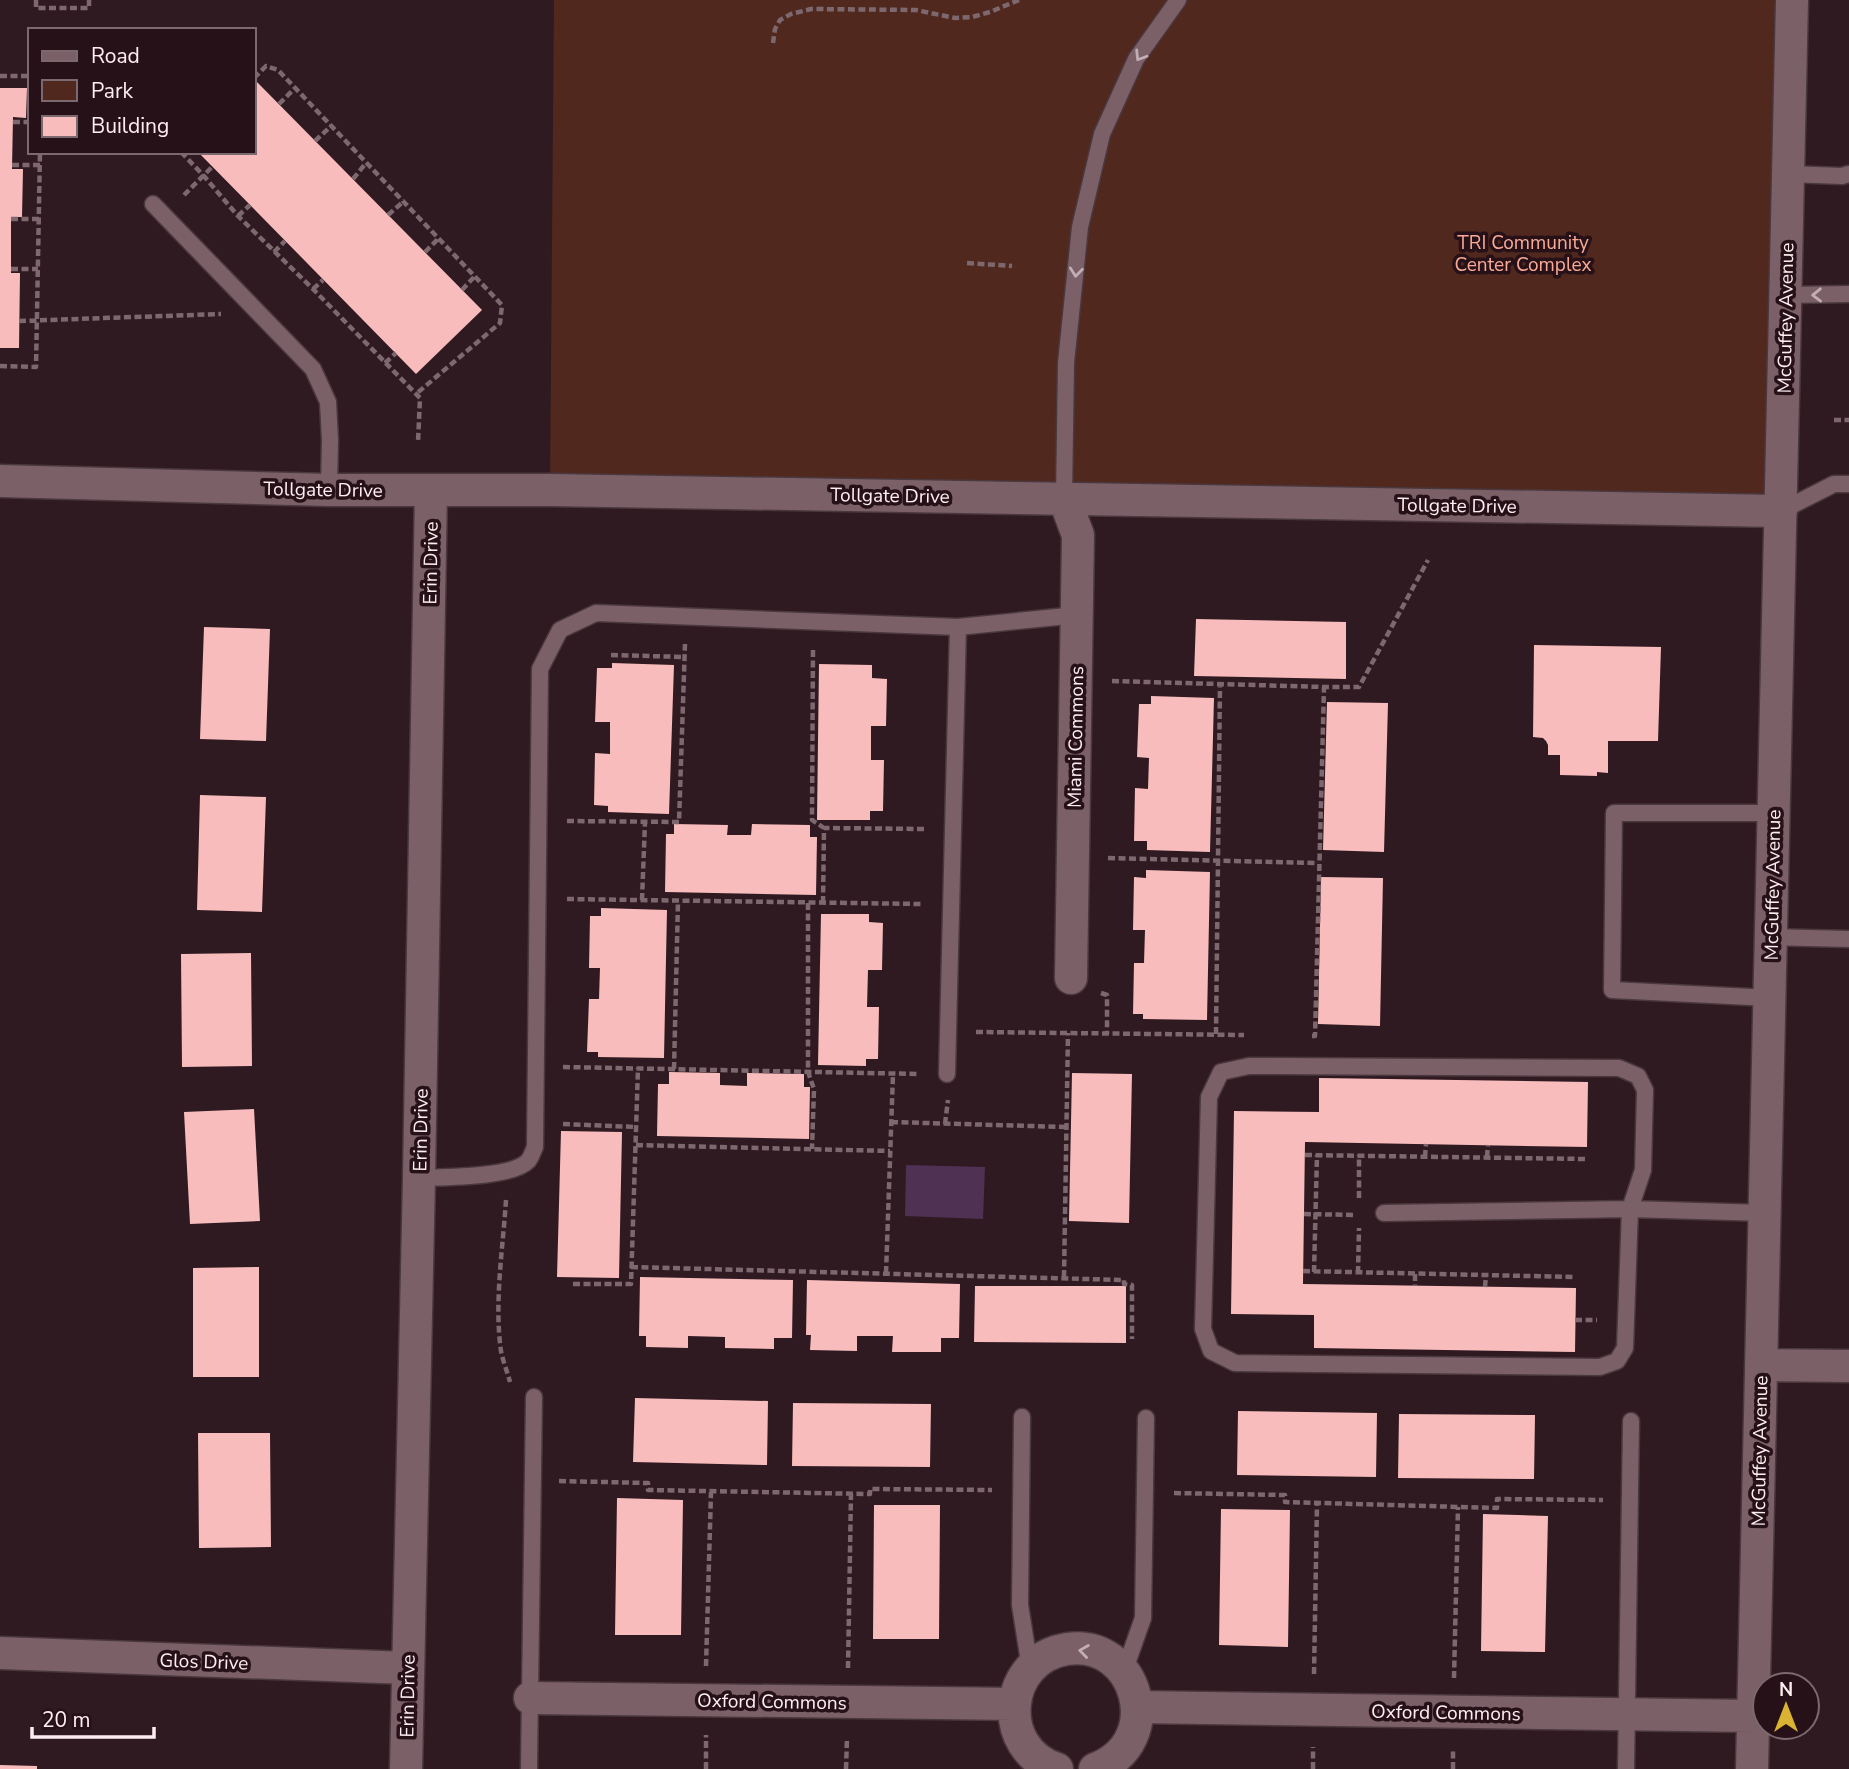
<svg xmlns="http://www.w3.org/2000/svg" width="1849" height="1769" font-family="'Nunito Sans',sans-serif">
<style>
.green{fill:#51281d}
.water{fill:#4f3154}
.building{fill:#f8bcbd}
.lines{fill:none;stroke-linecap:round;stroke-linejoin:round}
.service-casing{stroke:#4a383e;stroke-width:19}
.minor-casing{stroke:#4a383e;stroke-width:35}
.path{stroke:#7c686e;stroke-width:4.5;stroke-dasharray:7 3.5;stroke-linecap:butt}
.service{stroke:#7b6068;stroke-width:16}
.minor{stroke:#7b6068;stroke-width:32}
.oneway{stroke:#c3aeb4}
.labels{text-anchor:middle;stroke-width:7;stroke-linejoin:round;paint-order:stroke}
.park-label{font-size:19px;fill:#f9a994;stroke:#261118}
.street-label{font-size:19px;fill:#feeef2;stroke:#261118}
</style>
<rect width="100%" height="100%" fill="#301a21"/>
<!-- green -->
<path class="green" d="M554,0H1792L1781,511L550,490Z"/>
<!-- water -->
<path class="water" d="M906,1165L985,1167L983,1219L905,1216Z"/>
<!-- building -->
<path class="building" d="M257,82L482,310L416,374L198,152H254V85Z
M0,88H27L26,118L13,117L12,169H23L22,217H11V273H20L19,348H0Z
M1196,619L1346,622V679L1194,676Z
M204,627L270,629L266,741L200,739Z
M1534,645L1661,647L1658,741H1608V773L1597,772V776L1560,775V755H1548V745L1546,741L1543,738L1533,737Z
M612,663L674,665L669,814L608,812V806L594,805L595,753L610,754V722H595L597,668H612Z
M819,664L872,665V678L887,679L886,726H871V760H884L883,811H870V820H817Z
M1151,696L1214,698L1210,852L1147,850V841H1134L1135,788L1148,789L1149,758L1137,757L1139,704H1151Z
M1327,702L1388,703L1384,852L1323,850Z
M200,795L266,797L262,912L197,910Z
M674,824L728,825L727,835H751L752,824L810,825V837H817L816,895L665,892L666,834H674Z
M1146,870L1210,872L1207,1020L1143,1019V1014H1133L1134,963H1144L1145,930H1133L1134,877L1146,878Z
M1321,877L1383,878L1380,1026L1318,1024Z
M601,908L667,910L664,1058L598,1057V1052H587L589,999H599L600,968H589L590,916H601Z
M821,914H869V922L883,923L882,970H868L867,1007H879L878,1059H866V1066L818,1065Z
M251,953L252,1066L182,1067L181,954Z
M669,1072L720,1073V1085L747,1086V1073L804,1074V1087H810L809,1139L657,1136L658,1084H669Z
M1072,1073L1132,1074L1129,1223L1069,1221Z
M1319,1078L1588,1082L1587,1147L1305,1142L1303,1284L1576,1288L1575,1352L1314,1348V1315L1231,1314L1234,1111L1319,1112Z
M254,1109L260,1221L190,1224L184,1112Z
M561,1131L622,1132L619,1278L557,1277Z
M259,1267V1377H193V1268Z
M640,1277L793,1280L792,1338H774V1349L725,1348V1337L688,1336V1348L646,1347V1336H639Z
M807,1280L960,1284L959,1338H941V1352H892L893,1336H857V1351L810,1350L811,1335H806Z
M975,1286H1126V1343L974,1342Z
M635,1398L768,1401L767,1465L633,1462Z
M793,1403L931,1404L930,1467L792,1466Z
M1238,1411L1377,1413L1376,1477L1237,1475Z
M1399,1414L1535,1415L1534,1479L1398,1478Z
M198,1433H270L271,1547L199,1548Z
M617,1498L683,1500L681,1635H615Z
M874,1505H940L939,1639H873Z
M1221,1509L1290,1510L1288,1647L1219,1645Z
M1483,1514L1548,1516L1545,1652L1481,1651Z
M0,1765L37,1766V1769H0Z"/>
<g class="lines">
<defs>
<path id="service" d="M1788,174L1842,176L1849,174
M153,204L313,369L328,402L330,440L329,490
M1786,295L1849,294
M1064,498L1066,363L1080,227L1102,134L1136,59L1178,0
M1781,511L1834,484H1849
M1771,937L1849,939
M1770,998L1612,990L1614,813H1774
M1249,1066L1619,1068L1638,1076L1645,1090L1643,1170L1630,1209L1625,1348L1617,1361L1600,1367L1235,1363L1211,1351L1203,1329L1209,1097L1221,1072Z
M947,1074L958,627
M419,1178C443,1177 512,1178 528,1161C531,1158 533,1151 535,1147L540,669L560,630L596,613L958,627L1077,615
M1384,1213L1630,1209L1765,1213
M1022,1417L1020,1605L1030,1668
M1124,1672L1143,1618L1146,1418
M529,1769L534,1397
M1626,1769L1631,1421"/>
<path id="minor" d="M0,481L329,490H550L1781,511
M1064,498L1078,535L1071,978
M1761,1365L1849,1366
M0,1653L408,1668
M530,1698L1015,1704
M1138,1707L1753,1716
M406,1769L419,1178L431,490
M1057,1769C995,1749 1003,1659 1067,1649C1137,1638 1168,1742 1095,1769
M1752,1769L1792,0"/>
</defs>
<!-- service casing -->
<use href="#service" class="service-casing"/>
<!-- minor casing -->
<use href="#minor" class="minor-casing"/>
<!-- path -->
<path class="path" d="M36,0V8H89V0
M773,43L775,29L780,20L791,14L811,9L916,10L955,18L972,17L990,12L1019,0
M0,76H28L30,78
M254,78L266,66L278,70L502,305L500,323L416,394
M279,104L295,88
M13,122H30
M315,141L331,126
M181,152L203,175L238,216L313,289L420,398L418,442
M12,165H40
M353,179L366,163
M184,195L212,167
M388,215L404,201
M238,216L250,205
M11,219H39
M274,252L285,241
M425,252L439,238
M967,263L1012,266
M11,269H38
M313,289L323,280
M462,290L475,276
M19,321L221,314
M385,363L396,353
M0,366L36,367L40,152
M1834,420H1849
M813,650L812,820L824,828
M611,655L685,657
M1112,681L1324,687H1359L1428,560
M567,821L679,822L685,644
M1108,858L1318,863
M567,899L922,904
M642,900L645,822
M808,903V1072L814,1089L812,1149
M823,903L824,828L924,829
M1101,993L1107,995V1034
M976,1032L1244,1035
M1216,1034L1220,684
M1312,1036H1315L1324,687
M563,1067L918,1074
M674,1069L678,901
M891,1122L1066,1127
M563,1124L636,1127
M945,1124L948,1100
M636,1145L890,1151
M1305,1155L1585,1159
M1425,1157L1426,1144
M1487,1157L1488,1145
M1359,1198V1155
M506,1200C503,1248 494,1302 501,1351C503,1361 507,1371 510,1382
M1304,1214L1355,1215
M631,1267L1124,1280V1284L1132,1285V1339
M1303,1271L1574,1277
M1314,1272L1317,1155
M886,1273L893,1074
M1358,1273L1359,1228
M1415,1274V1286
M1064,1277L1068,1033
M573,1284H631L638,1068
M1485,1287L1486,1275
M1575,1320H1597
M559,1481L648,1483V1490L870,1494V1489L992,1490
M1174,1493L1285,1495V1502L1497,1508V1499L1603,1500
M706,1666L711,1492
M848,1668L851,1494
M1314,1674L1317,1504
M1454,1678L1458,1507
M706,1769V1735
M846,1769L847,1738
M1313,1769V1747
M1453,1769V1749"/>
<!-- service -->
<use href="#service" class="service"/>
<!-- minor -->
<use href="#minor" class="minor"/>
</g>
<!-- one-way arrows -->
<defs><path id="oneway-chevron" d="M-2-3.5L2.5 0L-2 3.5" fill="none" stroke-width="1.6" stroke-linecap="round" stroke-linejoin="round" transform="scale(1.75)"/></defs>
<g class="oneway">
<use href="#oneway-chevron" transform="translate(1140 56) rotate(122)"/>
<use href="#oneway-chevron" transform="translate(1076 272) rotate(96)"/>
<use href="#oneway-chevron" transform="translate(1817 295) rotate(179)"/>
<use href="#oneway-chevron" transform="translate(1084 1651) rotate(-172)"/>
</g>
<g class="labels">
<!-- park labels -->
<g class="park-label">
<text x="1523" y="249">TRI Community<tspan x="1523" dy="22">Center Complex</tspan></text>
</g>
<!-- street labels -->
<g class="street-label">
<text transform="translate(1785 318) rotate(-89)" y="7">McGuffey Avenue</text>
<text transform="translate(323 489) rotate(1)" y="7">Tollgate Drive</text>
<text transform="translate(890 495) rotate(1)" y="7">Tollgate Drive</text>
<text transform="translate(1457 505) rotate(1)" y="7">Tollgate Drive</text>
<text transform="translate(430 563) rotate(-89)" y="7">Erin Drive</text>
<text transform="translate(1075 737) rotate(-89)" y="7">Miami Commons</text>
<text transform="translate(1772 885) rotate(-89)" y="7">McGuffey Avenue</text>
<text transform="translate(420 1130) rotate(-89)" y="7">Erin Drive</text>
<text transform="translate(1759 1451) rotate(-89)" y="7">McGuffey Avenue</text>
<text transform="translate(204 1661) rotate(2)" y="7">Glos Drive</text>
<text transform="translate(407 1696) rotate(-89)" y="7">Erin Drive</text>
<text transform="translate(772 1701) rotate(1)" y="7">Oxford Commons</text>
<text transform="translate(1446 1712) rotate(1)" y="7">Oxford Commons</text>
</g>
</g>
<!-- legend -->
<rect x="28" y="28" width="228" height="126" fill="#261118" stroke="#7c696f" stroke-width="2"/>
<rect x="42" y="51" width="35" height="10" fill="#7b6068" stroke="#7c696f" stroke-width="2"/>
<text x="91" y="63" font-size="21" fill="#feeef2">Road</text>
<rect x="42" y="80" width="35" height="21" fill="#51281d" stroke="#7c696f" stroke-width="2"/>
<text x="91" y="98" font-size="21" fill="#feeef2">Park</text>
<rect x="42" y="116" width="35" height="21" fill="#f8bcbd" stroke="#7c696f" stroke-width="2"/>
<text x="91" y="133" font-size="21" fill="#feeef2">Building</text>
<!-- north arrow -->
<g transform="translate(1786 1706)"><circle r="33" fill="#261118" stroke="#7c696f" stroke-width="2"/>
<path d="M0-5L12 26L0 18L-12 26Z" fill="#dab333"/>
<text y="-10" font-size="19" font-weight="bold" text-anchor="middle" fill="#feeef2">N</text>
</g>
<!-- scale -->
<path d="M32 1727v10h122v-10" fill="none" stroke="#feeef2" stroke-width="3.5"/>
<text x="42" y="1727" font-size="21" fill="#feeef2" stroke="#261118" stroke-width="5" paint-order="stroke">20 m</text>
</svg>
